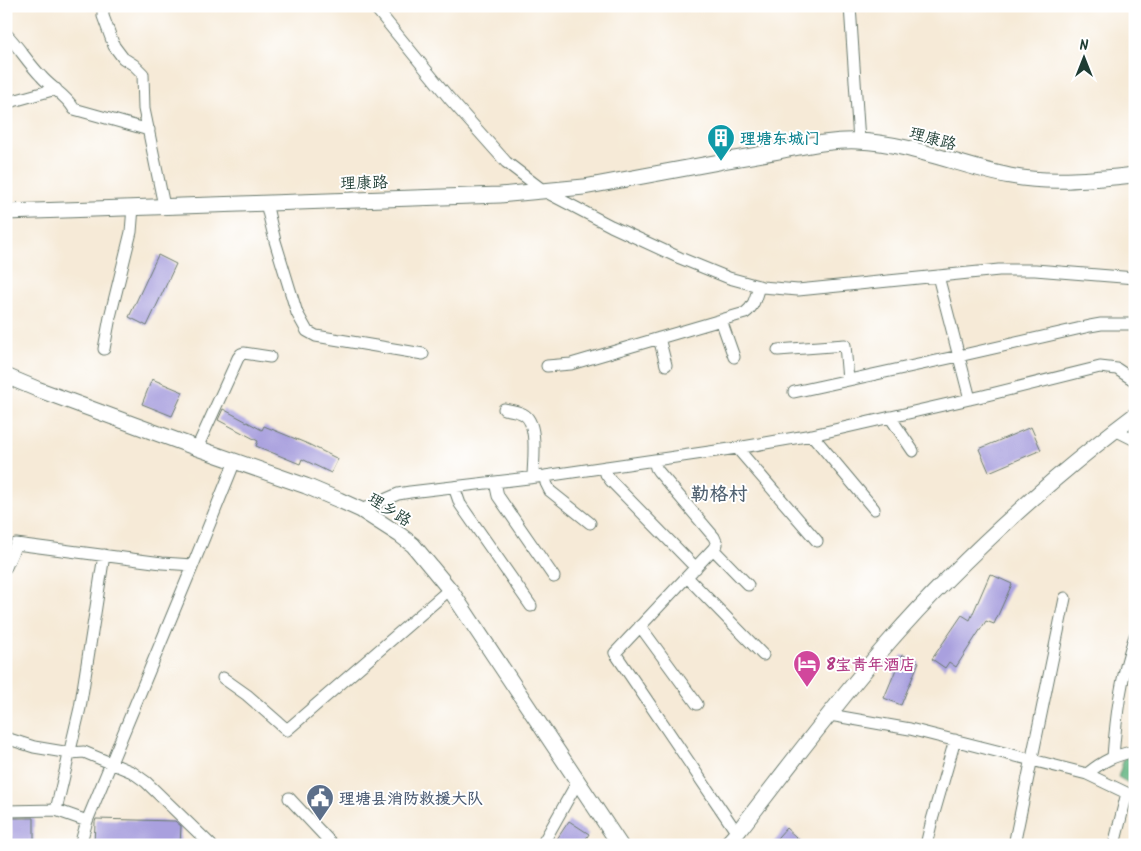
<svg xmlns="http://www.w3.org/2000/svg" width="1141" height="851" font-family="Kalam,'LXGW WenKai TC',sans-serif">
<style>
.forest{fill:#61b480;stroke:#40785a}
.building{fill:#a9a0de}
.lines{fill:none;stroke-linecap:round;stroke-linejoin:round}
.minor-casing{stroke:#6a7a6d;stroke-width:13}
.major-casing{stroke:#6a7a6d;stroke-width:17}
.minor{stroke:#fff;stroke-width:11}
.major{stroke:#fff;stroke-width:15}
.labels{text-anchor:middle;stroke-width:4;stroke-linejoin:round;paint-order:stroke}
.culture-label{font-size:16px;font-weight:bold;fill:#0d838f;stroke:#fff;text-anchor:start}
.street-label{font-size:16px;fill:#1f3d34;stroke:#fff}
.hotel-label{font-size:16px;font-weight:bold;fill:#b23c85;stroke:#fff;text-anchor:start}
.service-label{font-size:16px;font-weight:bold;fill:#4e5e75;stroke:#fff;text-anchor:start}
.quarter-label{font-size:19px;font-weight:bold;fill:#4f6070;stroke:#fff}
</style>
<rect width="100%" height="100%" fill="#fff"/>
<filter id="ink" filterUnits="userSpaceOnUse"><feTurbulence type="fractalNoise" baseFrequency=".02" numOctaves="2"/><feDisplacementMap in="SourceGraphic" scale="10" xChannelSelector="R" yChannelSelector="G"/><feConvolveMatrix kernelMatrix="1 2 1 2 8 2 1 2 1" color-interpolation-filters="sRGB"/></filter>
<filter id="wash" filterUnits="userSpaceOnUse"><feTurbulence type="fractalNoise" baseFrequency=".0096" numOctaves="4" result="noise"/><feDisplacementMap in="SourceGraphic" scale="20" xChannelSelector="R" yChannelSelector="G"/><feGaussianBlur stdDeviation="1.12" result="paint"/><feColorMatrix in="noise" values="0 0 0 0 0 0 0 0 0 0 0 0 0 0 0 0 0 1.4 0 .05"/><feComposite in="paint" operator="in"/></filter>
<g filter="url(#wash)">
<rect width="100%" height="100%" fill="#f6ead7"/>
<!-- forest -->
<path class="forest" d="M1135,755V787L1118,777L1124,758Z"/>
<g id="blocks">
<!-- building -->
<path class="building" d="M158,255L176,264L147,326L129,317Z
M152,379L183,392L172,416L142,404Z
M223,409L262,430L264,426L308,444L338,459L331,473L302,459L300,464L256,446L258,441L218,420Z
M1031,427L1041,450L989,472L979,449Z
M990,574L1012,584L994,624L986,621L956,667L949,662L945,668L932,659L962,615L970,620Z
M902,655L919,662L901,705L884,698Z
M11,818H34V845H12Z
M96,819L175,821L181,826L180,845H94L95,822Z
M569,821L589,834L582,845H553Z
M786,828L805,845H771Z"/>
</g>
</g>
<g filter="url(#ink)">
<use href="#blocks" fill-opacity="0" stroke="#6a7a6d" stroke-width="1"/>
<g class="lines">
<defs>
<path id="minor" d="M103,6V16L114,46L123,58L134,65L143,74L144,109L164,206
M374,6L449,98L506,162L544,191L611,226L680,258L729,278L762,287L798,290L999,270H1035L1135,278
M850,6L859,141
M6,34C19,47 28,63 41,76C51,88 66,95 74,109L149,130
M6,103L56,89
M266,203L275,241L297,313L307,331L316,336L423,354
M938,276L970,399
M721,320L734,357
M659,338L666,365
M104,349L110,317L131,232L133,207
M778,350L845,345L848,380
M547,366L571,364L745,313C754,307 756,296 759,286
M794,392L959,356L1090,326L1101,324H1135
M504,409C510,410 518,411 523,414C539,422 533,462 533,477
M890,417L913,451
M1115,430L1135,440
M812,435L874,509
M197,448L238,358L241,354L244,353L270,357
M737,448L817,541
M654,460L656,468L658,471L714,537L717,544L713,549L615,653L737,833
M605,467L606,474L611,481L696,568
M545,476L546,483L550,491L590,523
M495,482L498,496L554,577
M454,487L460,504L531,606
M361,510L398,494L410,492L545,476L737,448L812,435L983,396L1100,367L1117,369L1135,381
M713,549L748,585
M6,567L16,544L162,563L193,565
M687,577L763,655
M640,626L697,704
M223,678L247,695L287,730L450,589
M830,715L910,729L1087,774L1135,797
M6,738L34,747L70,753L84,752L132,772L146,782L211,845
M1113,757C1116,716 1121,675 1135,636
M1087,774C1102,761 1116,755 1135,751
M289,798L333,845
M56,810L80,708L96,607L104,555
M6,811L56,810L87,821
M80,845L87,821L193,565L235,461
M542,845L578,781
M926,845L932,820L955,740
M1014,845L1065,598
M1114,845L1127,793"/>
<path id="major" d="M723,161C746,157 770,153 794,148C815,144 836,140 858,141C910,143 959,166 1010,176C1051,184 1093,179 1135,175
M6,212L500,195L584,187L719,162
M6,376L37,389L197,448L306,486L339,500L361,510L400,535L413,545L451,591L620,845
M726,845L737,833C787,769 835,704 888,643C939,584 996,530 1055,479C1081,457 1107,436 1135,415"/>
</defs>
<!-- minor casing -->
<use href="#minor" class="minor-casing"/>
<!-- major casing -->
<use href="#major" class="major-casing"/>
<!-- minor -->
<use href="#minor" class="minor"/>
<!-- major -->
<use href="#major" class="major"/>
</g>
</g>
<!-- icons -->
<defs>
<symbol id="building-pin" viewBox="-11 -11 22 30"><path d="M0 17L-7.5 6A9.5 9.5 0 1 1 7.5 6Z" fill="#0f9aa8" stroke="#fff"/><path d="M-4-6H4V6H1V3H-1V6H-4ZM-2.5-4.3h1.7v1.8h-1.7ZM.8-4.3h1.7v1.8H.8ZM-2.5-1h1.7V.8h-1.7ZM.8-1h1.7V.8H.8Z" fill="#fff"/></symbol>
<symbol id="hotel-pin" viewBox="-11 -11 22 30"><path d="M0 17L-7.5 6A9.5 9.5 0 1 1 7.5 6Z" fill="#d1479c" stroke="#fff"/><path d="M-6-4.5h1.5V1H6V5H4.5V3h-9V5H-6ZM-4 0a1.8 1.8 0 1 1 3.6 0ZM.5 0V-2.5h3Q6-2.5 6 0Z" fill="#fff"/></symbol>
<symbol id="civic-pin" viewBox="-11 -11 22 30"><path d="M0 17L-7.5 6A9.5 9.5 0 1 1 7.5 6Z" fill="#5c6f8a" stroke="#fff"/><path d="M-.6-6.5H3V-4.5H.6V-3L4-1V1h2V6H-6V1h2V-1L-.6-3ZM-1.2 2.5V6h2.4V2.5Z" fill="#fff"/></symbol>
</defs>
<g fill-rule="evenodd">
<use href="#building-pin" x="705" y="122" width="32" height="43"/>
<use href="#hotel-pin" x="791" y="648" width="32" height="43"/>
<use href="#civic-pin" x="304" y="782" width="32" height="43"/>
</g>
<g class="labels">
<!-- culture labels -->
<g class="culture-label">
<text x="740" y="144">理塘东城门</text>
</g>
<!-- street labels -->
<g class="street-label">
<text transform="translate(933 138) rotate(15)" y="6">理康路</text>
<text transform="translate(364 182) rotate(-2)" y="6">理康路</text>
<text transform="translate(390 509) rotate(32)" y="6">理乡路</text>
</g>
<!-- hotel labels -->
<g class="hotel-label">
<text x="826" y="670">8宝青年酒店</text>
</g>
<!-- service labels -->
<g class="service-label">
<text x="339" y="804">理塘县消防救援大队</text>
</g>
<!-- quarter labels -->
<g class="quarter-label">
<text x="719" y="500">勒格村</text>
</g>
</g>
<!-- margin -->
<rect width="1141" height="851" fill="none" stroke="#fff" stroke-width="25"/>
<!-- north arrow -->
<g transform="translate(1084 58)" stroke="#ffffff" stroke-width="4" paint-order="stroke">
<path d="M0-4L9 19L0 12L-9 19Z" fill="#1f3d34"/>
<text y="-8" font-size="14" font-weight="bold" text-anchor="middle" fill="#1f3d34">N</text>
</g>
</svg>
